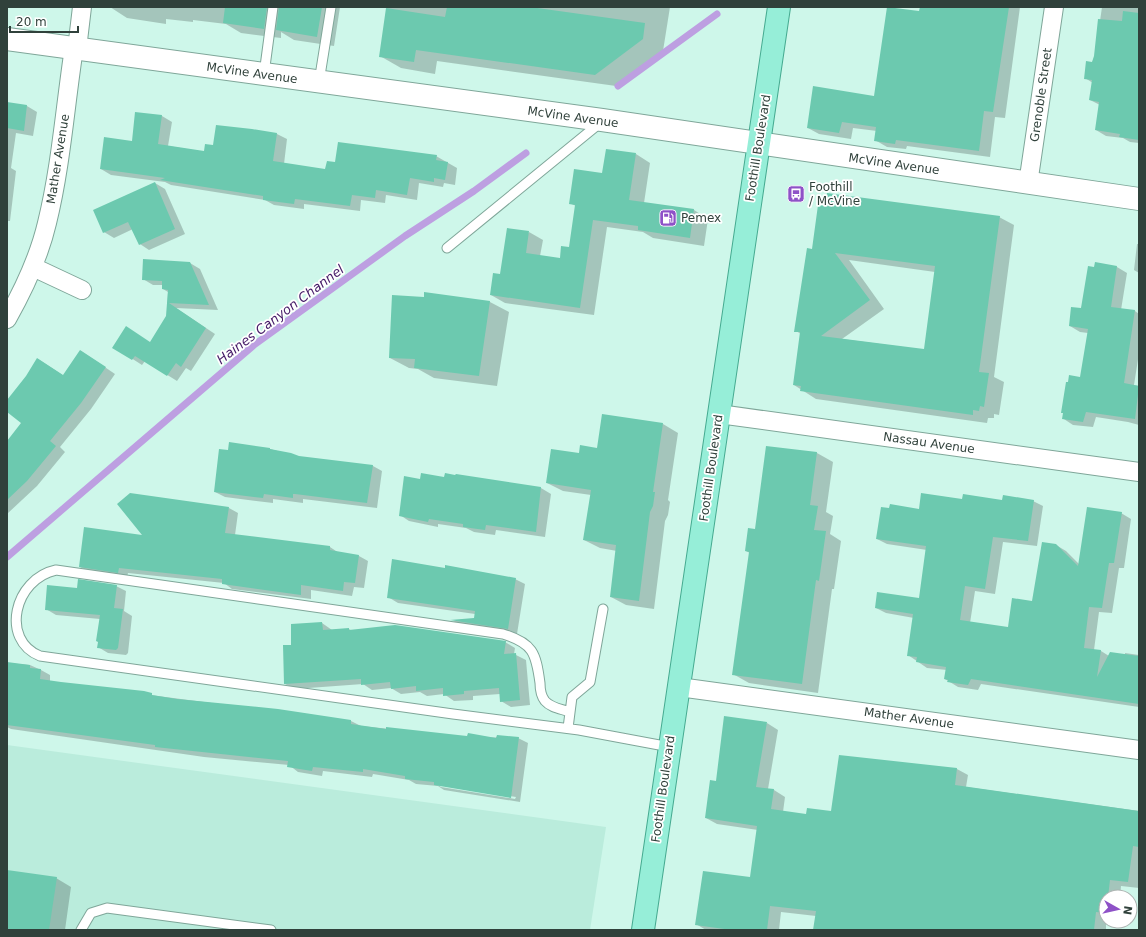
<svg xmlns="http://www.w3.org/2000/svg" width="1146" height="937" font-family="'DejaVu Sans',sans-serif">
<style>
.built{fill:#baecdc}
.shadow{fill:#0003;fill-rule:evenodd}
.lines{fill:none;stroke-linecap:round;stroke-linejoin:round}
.stream{stroke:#bd9fe1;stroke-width:7}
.building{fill:#6cc9af;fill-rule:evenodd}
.lane-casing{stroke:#7fa699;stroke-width:11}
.street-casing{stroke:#7fa699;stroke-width:20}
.secondary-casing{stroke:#7fa699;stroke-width:24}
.primary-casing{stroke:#45aa90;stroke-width:24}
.lane{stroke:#fff;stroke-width:9}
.street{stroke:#fff;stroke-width:18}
.secondary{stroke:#fff;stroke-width:22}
.primary{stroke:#96eed8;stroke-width:22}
.labels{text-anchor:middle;stroke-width:3.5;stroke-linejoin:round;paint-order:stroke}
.street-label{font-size:12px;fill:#30413b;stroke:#fff}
.poi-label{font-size:12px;fill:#30413b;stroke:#fff;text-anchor:start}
.water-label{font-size:13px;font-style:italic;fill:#431966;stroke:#fff}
</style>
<rect width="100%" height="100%" fill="#cef7ea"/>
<!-- built -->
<path class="built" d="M7,745L606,827L590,930H7Z"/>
<!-- shadow -->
<path class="shadow" d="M110,7H340L334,46L294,40L281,32V38L241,33L226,24L193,20V22L166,19V24L127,18Z
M387,7L532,8L670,7L663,51L616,86L437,61L435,74L401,68L380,56Z
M921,7H1020L1005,118L995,117L990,157L907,146L906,149L887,147L875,140L877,131L853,128L851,139L819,134L808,128L875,97L920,12Z
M1102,7H1139V143L1130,142L1123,138L1106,136L1096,130L1100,105L1090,100L1093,83L1085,78L1095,56Z
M7,103L27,106L37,112L33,136L16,133L11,168L16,171L10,221H7Z
M136,113L162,116L172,122L168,146L205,152L214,146L217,126L277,134L287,139L284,164L326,170L336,163L436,156L457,168L455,185L444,183L443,187L419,183L417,200L386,195L385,203L361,200L360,211L304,204V209L274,205L265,200L171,185L165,182L111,175L101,169L133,142Z
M636,154L650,163L644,203L694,210L708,219L704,246L653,238L643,232L607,227L594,315L505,303L491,295L529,232L543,240L540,256L560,259L570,248L576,206L570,203L603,174Z
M155,183L165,189L185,234L149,250L140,244L133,229L114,238L104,232Z
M999,217L1014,225L994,377L1004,382L999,415L994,414V418H988L987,423L816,399L794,385L801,334L796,331L813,250ZM849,260L935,272L925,350L842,339L884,309Z
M1137,244H1139V273L1134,270Z
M190,263L200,269L218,310L176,308L215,334L191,371L186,368L177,381L145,361L142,365L114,347L151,342L167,317L168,292L163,289V285H153L143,279Z
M1096,263L1117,267L1127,273L1121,310L1135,311L1139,314V353L1134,385L1139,386V425L1128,422L1096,417L1093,427L1073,425L1064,419L1081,378L1088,333L1080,332L1070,326L1081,309Z
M425,293L490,302L509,312L497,386L434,378L418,369L409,368L390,358L424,299Z
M81,351L115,374L91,409L60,447L65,452L37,486L7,514V442L23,423L7,410V402L27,377L38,359L64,376Z
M663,424L678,433L668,500L670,502L668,515L665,521L654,609L626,605L611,597L617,551L600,548L584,540L591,495L563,491L547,483L580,454Z
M767,447L817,453L833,462L826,512L833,516L830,534L841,541L834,589H832L818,693L749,683L733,674L750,553L746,551L756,530Z
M270,449L299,457L373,466L382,471L377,508L303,499V503L273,499V503L225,497L215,492L229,451Z
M456,476L541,488L551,494L545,537L496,530L495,535L474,532L466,528L438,524V527L409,521L400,515L421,480Z
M963,500L1033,501L1043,506L1037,546L1003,542L995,594L975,591L970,623L1009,628L1033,602L1056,545L1066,551L1079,564L1121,513L1131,519L1124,568H1119L1112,613L1099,612L1094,650L1101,651L1109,656L1125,655V653L1139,655V707L981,684L978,690L958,687L945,679L947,670L927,668L908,655L914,618L886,613L876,608L920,599L927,550L887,544L877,539L920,510Z
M229,508L238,513L235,535L330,547L339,553L359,556L368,561L364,588L354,587L352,596L311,590V599L232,589L224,583L128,573L127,578L90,572L80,567L144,536Z
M515,579L525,584L517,634L461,625L453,621L475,619V614L398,603L388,597Z
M116,586L126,591L124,611L132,616L128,653L126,655L108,653L98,647L100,619L56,615L46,609L78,589Z
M322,623L332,630L349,629L352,631L505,642L515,648L514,654L526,660L530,705L511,707L501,701L500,694L473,696V700L454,701L444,694L427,696L420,692L401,694L391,688L372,690L363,684L295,689L285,684L292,646Z
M7,663L30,665L41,670L50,675V682L351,721L361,726L468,737L518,738L528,743L520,802L444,790L438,786L416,784L409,780L373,774L372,777L323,771L322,776L298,772L289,765L204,757L11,729L7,727ZM438,785L516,797L515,799L441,787Z
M767,723L778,730L768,789L774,790L785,797L783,812L807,815L832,812L840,756L957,769L968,775L966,787L1139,811V888L1121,886L1120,897H1106V930H814L816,916L781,912L779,930H706L696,924L751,878L758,830L717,824L706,818L717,782Z
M7,871L56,878L71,887L65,930H7Z"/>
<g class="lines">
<!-- stream -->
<path class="stream" d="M618,86L717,14
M7,557L254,345L405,236L474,191L526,153"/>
</g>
<!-- building -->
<path class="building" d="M225,7H267L264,29L223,23Z
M279,7H322L317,37L276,30Z
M447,7H530L645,23L643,39L595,75L416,50L414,62L379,57L386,8L445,17Z
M887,7L919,11L920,7H1009L993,112L984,111L979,151L896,140L895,144L874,141L876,127L842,122L839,133L807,128L813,86L874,96Z
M1123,11L1139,13V140L1119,137L1120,134L1095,130L1099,102L1089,100L1092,80L1084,79L1086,61L1092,62L1094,56L1098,19L1122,21Z
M7,102L27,105L24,131L7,128Z
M135,112L162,115L158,144L204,151L205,144L213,145L216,125L252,129L277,133L273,161L325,169L327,161L335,162L338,142L437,155L436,160L448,162L445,180L434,178V182L410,178L407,195L376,190L375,198L352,195L350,206L295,199L294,204L263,200V196L160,180L165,178L100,169L104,137L132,141Z
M606,149L636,153L629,200L694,209L690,238L638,230V226L593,220L580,308L490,295L493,273L500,274L507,228L529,231L526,253L560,258L561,246L569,247L575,205L569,204L574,169L602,173Z
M155,182L175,229L139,245L128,222L103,233L93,210Z
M827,193L1000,216L979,372L989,373L984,407L980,406L979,411L973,410V415L800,391L801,386L793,385L800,332H794L807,248L812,249L818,205L825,206ZM835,253L935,266L924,349L821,336L870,300Z
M143,259L190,262L209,305L169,303L206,328L181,367L176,363L167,376L135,356L132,360L112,348L126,326L150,342L166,316L168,290L162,289V281L142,280Z
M1095,262L1117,266L1111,307L1135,310L1124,383L1139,386L1135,419L1086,412L1083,422L1062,419L1063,413H1061L1066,382H1068L1069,375L1080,377L1088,329L1069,326L1071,307L1081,308L1088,266L1094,267Z
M424,292L490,301L479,376L414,368L415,359L389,358L392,295L424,297Z
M80,350L106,367L81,403L50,441L56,446L27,481L7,500V441L21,423L7,412V400L26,376L37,358L63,375Z
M602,414L663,423L653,492H655L653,506L650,512L639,601L610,597L616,545L583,540L591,490L546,483L551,449L579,453L580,445L597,448Z
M229,442L270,448V449L291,453L299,456L373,465L367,503L295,494H293V498L264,494L263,498L214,492L219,449L228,450Z
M766,446L817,452L810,505L818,506L814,530L826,531L819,581L816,580L802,684L732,675L749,552L745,551L748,528L755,529Z
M421,473L444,477L445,473L455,475L456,474L541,487L536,532L486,525L485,530L463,527V524L429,519L428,522L399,516L404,476L420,479Z
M130,493L229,507L225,533L330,546V550L359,555L355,583L344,582L343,591L301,585V595L222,584V579L119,568L118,573L79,567L84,527L142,535L117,504Z
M921,493L962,499L963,494L1002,500L1003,495L1034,500L1028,541L993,537L985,589L965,586L960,620L1008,627L1012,598L1032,601L1042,542L1056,544L1078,566L1087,507L1122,512L1114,563H1109L1102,608L1089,607L1084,648L1101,650L1097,677L1110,652L1139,656V704L971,679L968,685L947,682L948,680L944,679L946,667L916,662L917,657L907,656L913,614L875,608L877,592L919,598L926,546L876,539L881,507L889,508L890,504L919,509Z
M392,559L445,568V565L516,578L508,629L450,620L474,618L475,611L387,598Z
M78,579L117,585L114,608L123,609L118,648L116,650L97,648L98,642L96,641L100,615L45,610L47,585L77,588Z
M322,622L323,630L349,628V630L395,625L506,641L504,654L516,653L520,700L500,702L499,688L464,691V694L443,696V688L416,691V686L391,689L390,682L361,685V679L284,684L283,645H291V624Z
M7,662L30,665V668L41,669L40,679L61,682L144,691L152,693V695L177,699L278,709L351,720V724L386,729V727L467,736L468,733L496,738L497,735L519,737L511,798L434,785V782L405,779V776L363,769V772L313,767L312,771L287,767L288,761L155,747V745L7,725Z
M724,716L767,722L756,787L774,789L771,809L806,814L807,808L831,811L839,755L957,768L955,785L1139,811V847L1133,846L1128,882L1110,880L1108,897H1106L1105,913L1096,912L1094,930H813L816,911L770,906L767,930H732L695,925L703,871L750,877L757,826L705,818L710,780L716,781Z
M7,870L57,877L49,930H7Z"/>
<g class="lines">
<defs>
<path id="lane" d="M264,74L273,7
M319,82L331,7
M447,248L600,123
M570,712C562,709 551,708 545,701C541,696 540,689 540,683C536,653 533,643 503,634L56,570C14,579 0,640 40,656L453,714L579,730L670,747
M568,728L572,697L590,682L603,609
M81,930L91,913L107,908L271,930"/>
<path id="street" d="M77,49L82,7
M1028,184L1054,7
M33,267L82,290
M7,319C24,289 39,257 47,223C61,166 65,107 74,48
M719,414L1139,472
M679,687L1139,750"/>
<path id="secondary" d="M7,39L602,120L1139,199"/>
<path id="primary" d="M643,930L779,7"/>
</defs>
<!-- lane casing -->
<use href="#lane" class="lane-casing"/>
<!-- street casing -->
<use href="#street" class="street-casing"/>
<!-- secondary casing -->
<use href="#secondary" class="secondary-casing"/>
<!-- primary casing -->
<use href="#primary" class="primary-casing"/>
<!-- lane -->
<use href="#lane" class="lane"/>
<!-- street -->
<use href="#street" class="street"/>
<!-- secondary -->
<use href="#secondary" class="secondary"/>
<!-- primary -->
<use href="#primary" class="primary"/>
</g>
<!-- icons -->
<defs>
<symbol id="bus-square" viewBox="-11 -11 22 22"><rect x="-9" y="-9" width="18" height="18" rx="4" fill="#8e51c7" stroke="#fff"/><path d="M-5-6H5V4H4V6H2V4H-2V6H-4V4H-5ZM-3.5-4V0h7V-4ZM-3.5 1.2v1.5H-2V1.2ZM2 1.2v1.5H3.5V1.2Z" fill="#fff"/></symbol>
<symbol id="fuel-square" viewBox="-11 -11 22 22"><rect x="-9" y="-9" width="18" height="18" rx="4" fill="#8e51c7" stroke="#fff"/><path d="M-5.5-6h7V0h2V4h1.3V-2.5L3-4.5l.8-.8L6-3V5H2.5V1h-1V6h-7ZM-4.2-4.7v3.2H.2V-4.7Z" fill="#fff"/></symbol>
</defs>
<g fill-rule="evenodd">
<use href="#bus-square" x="786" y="184" width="20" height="20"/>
<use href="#fuel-square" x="658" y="208" width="20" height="20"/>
</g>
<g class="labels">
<!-- street labels -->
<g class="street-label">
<text transform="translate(252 73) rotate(8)" y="4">McVine Avenue</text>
<text transform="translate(1041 95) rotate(-82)" y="4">Grenoble Street</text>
<text transform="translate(573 117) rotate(8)" y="4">McVine Avenue</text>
<text transform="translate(758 148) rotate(-81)" y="4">Foothill Boulevard</text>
<text transform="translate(58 159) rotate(-81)" y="4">Mather Avenue</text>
<text transform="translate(894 164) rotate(8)" y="4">McVine Avenue</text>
<text transform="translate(929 443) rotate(8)" y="4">Nassau Avenue</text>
<text transform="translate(711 468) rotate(-82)" y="4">Foothill Boulevard</text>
<text transform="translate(909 718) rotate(8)" y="4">Mather Avenue</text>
<text transform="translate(663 789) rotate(-82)" y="4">Foothill Boulevard</text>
</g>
<!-- poi labels -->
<g class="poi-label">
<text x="809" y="191">Foothill<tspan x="809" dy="14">/ McVine</tspan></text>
<text x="681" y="222">Pemex</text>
</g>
<!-- water labels -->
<g class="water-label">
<text transform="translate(280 314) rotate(-37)" y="5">Haines Canyon Channel</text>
</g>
</g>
<!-- border -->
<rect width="1146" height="937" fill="none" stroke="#30413b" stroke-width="16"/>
<!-- north arrow -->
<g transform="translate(1118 909) rotate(98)"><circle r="19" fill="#ffffff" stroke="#acb3b1"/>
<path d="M0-3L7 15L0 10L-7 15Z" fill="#8e51c7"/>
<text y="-6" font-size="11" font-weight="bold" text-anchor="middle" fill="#30413b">N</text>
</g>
<!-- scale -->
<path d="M10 26v6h68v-6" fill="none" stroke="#30413b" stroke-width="2"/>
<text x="16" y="26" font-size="12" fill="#30413b" stroke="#ffffff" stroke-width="3" paint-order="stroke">20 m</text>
</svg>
